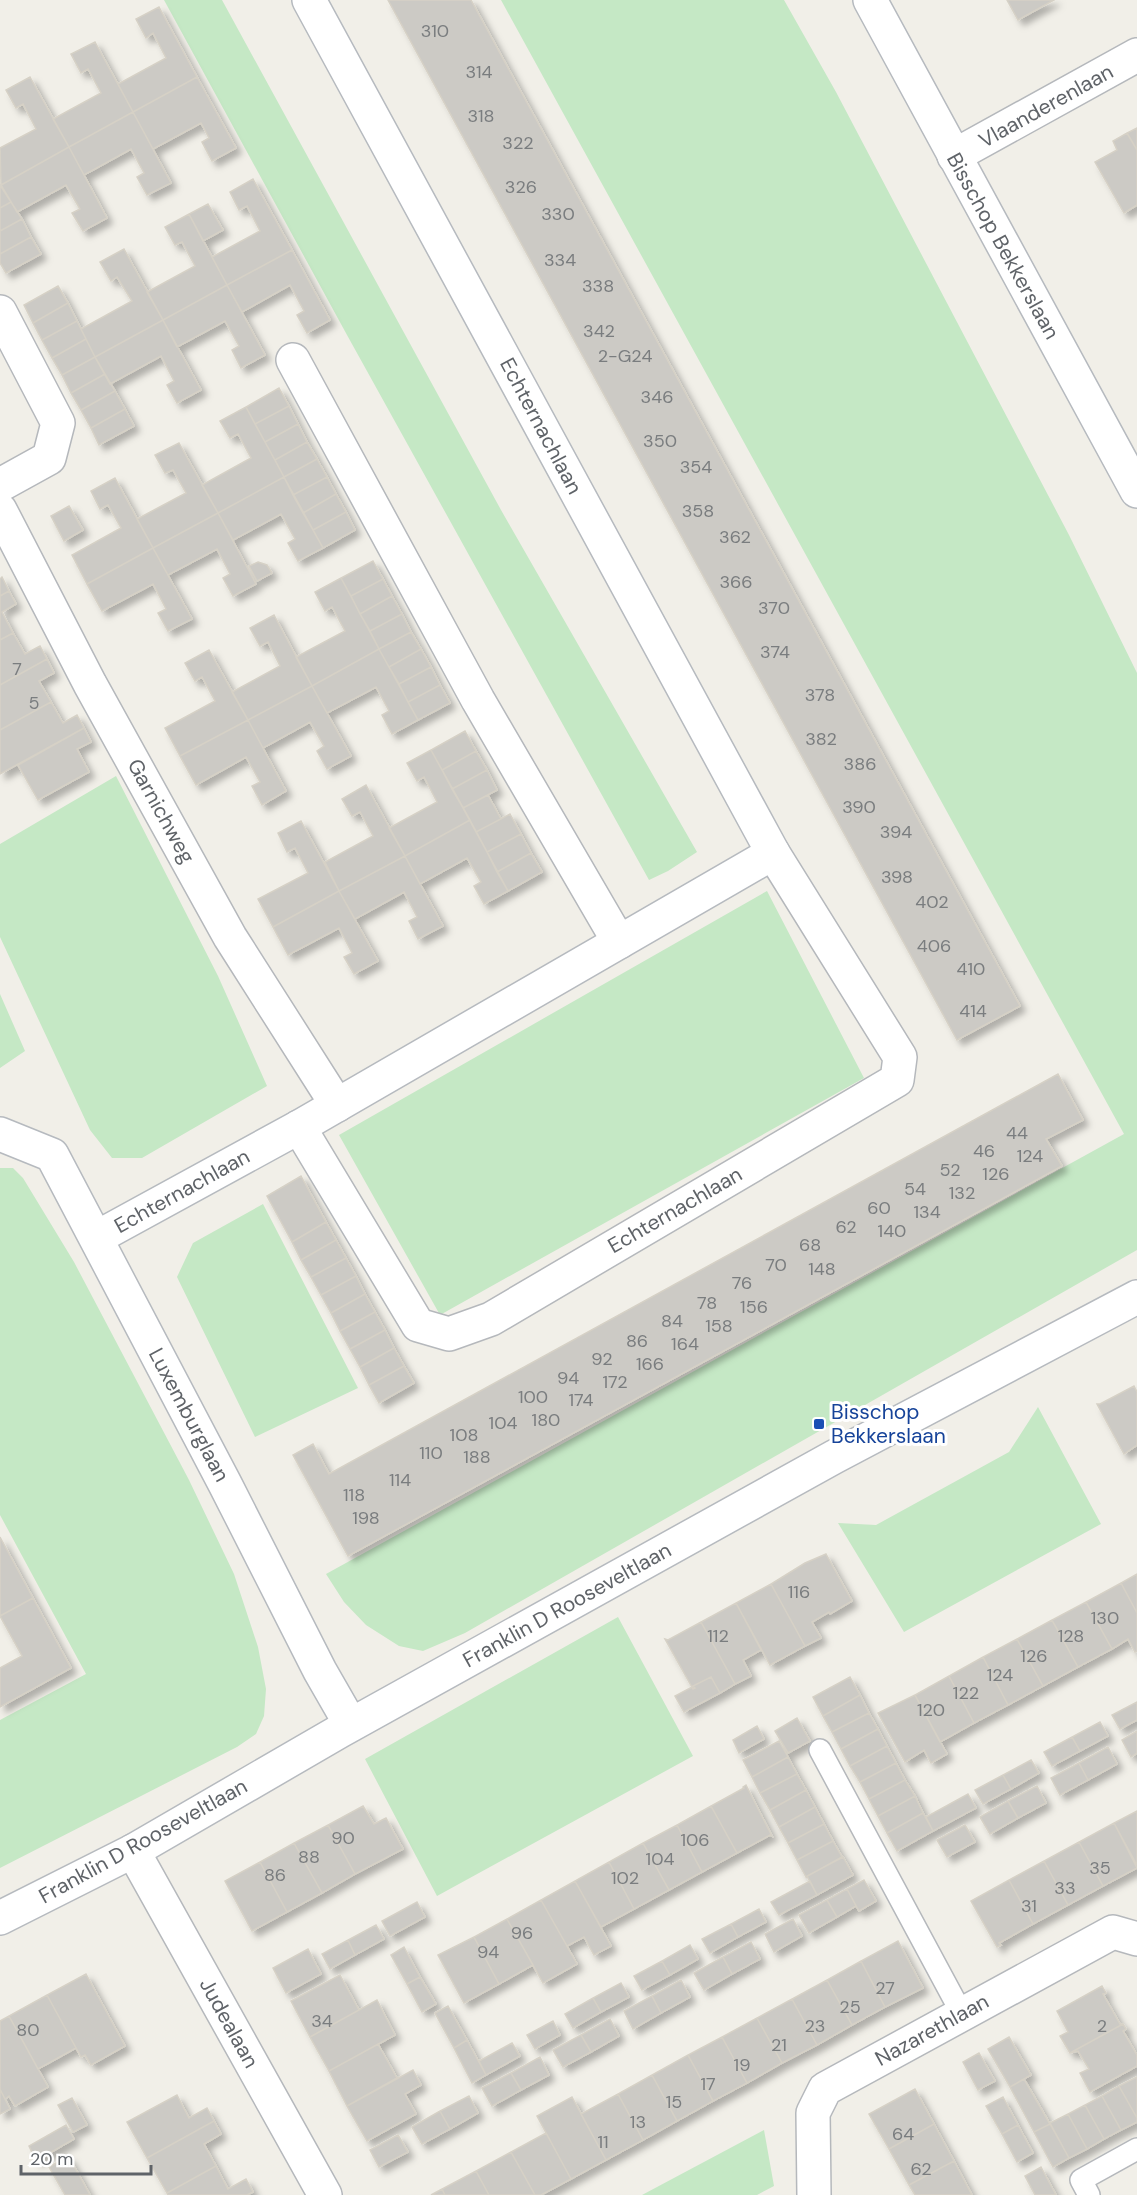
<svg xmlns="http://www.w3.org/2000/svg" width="1137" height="2195" font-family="'DM Sans',sans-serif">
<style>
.green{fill:#c5e8c5}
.building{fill:#cccac5;stroke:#d6d1c6;stroke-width:1.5;filter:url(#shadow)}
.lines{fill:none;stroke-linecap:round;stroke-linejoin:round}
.lane-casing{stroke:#b5b8bc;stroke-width:24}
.street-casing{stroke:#b5b8bc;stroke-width:36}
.secondary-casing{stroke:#b6babf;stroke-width:36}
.lane{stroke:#fff;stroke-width:21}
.street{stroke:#fff;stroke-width:33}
.secondary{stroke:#fff;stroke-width:33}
.transit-dot{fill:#1a4fb4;stroke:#fff;stroke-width:2}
.labels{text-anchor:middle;stroke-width:6;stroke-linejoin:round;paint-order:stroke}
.number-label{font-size:18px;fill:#7a7d7f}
.street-label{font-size:21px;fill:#5f6368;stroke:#fff}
.transit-label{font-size:21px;fill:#164399;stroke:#fff;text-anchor:start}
</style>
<defs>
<filter id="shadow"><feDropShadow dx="5.5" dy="5.5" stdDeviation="3" flood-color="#0004"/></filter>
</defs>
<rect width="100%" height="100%" fill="#f1efe8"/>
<!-- green -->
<path class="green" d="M164,0H222L501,510L697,852L668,871L649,880L347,335Z
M501,0H784L836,92L1069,535L1137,673V1250L465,1633L423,1651L399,1646L366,1625L344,1602L326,1574L1124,1134Z
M116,776L218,976L267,1086L142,1158H112L90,1130L0,937V844Z
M767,891L864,1078L440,1315L339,1135Z
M0,994L25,1051L0,1068Z
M0,1168H13L23,1178L74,1262L189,1480L234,1574L258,1647L266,1689L264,1716L256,1734L237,1747L0,1868V1720L86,1674L0,1515Z
M263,1204L358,1388L255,1437L177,1277L193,1243Z
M1038,1407L1101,1524L904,1632L838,1523L876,1525L1009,1452Z
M618,1617L693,1756L437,1896L365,1759Z
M764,2130L774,2186L757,2195H642Z"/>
<!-- building -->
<path class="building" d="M388,0H471L1020,1006L957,1040Z
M1007,0H1054L1018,20Z
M159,7L197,77L133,112L118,84L166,58L153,33L146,38L136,19Z
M95,42L133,112L69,147L53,119L101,93L88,69L81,73L71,54Z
M30,77L69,147L1,185L0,148L36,129L23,104L16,108L6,90Z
M197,77L236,148L212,161L202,142L209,138L201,123L153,149L133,112Z
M133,112L171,183L147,195L137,177L144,173L131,149L84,175L69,147Z
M1137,128V150L1127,133Z
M1127,133L1137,150V205L1124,213L1095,162L1117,150L1113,141Z
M69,147L107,218L83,231L72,213L80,209L66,185L17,212L1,185Z
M253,179L292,250L227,285L212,257L260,231L247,206L239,210L230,192Z
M0,185L11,202L0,208Z
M11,202L22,219L0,231V208Z
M208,204L223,230L203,241L189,214Z
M189,214L227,285L163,320L147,292L195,266L182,242L175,245L165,227Z
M22,219L31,237L0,254V231Z
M31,237L41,254L6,273L0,263V254Z
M124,249L163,320L95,357L81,329L132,301L117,277L111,281L100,262Z
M292,250L330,320L307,333L297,315L304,311L290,285L242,312L227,285Z
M227,285L265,355L241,368L232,350L239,346L225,321L177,347L163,320Z
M58,286L68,303L33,323L24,305Z
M68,303L77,321L42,340L33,323Z
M163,320L201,390L177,403L167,385L174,381L161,356L110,384L95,357Z
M77,321L86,339L52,358L42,340Z
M86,339L95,357L62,375L52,358Z
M95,357L105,374L71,393L62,375Z
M105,374L115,391L81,410L71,393Z
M279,388L289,406L255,424L246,407Z
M115,391L125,409L91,428L81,410Z
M289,406L298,424L265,442L255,424Z
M246,407L284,477L218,513L202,485L251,458L238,434L230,438L220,421Z
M125,409L134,426L99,445L91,428Z
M298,424L307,442L275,460L265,442Z
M307,442L317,459L284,477L275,460Z
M179,443L218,513L153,548L137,519L186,493L173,470L165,473L155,455Z
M317,459L327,477L293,495L284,477Z
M284,477L323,548L298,561L288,543L295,539L281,514L233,540L218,513Z
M327,477L336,494L303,513L293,495Z
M115,478L153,548L87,584L72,555L121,528L108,505L100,509L91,491Z
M336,494L346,512L313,530L303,513Z
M69,506L83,530L64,541L51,516Z
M346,512L355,530L323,548L313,530Z
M218,513L256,584L233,596L223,578L230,574L217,549L168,575L153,548Z
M153,548L192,619L168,631L158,613L166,609L153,584L102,611L87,584Z
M373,561L383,579L351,596L341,578Z
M258,562L267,565L272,573L257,581L249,566Z
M2,577L9,591L0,596V579Z
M341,578L379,649L312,686L296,657L345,631L332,607L325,611L315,592Z
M383,579L392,596L360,614L351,596Z
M9,591L16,604L2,612L13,633L0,640V596Z
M392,596L402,614L370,631L360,614Z
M402,614L411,632L379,649L370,631Z
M274,615L312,686L248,720L232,692L280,666L268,642L260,646L250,628Z
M411,632L421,649L389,667L379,649Z
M13,633L25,654L40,646L47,659L0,685V640Z
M379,649L418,720L392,734L382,715L389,711L376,687L327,713L312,686Z
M421,649L431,667L399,684L389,667Z
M209,650L248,720L180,756L165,728L215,701L202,677L195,681L185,663Z
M47,659L54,673L39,681L51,702L0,730V685Z
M431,667L440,685L408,702L399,684Z
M440,685L450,703L418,720L408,702Z
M312,686L351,756L327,769L317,751L324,746L310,722L263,748L248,720Z
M51,702L63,723L77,715L84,728L0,774V730Z
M248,720L286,791L262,805L252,786L260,782L246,757L196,785L180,756Z
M84,728L91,742L77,749L89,772L38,800L18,765Z
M465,731L476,751L442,770L431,750Z
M431,750L470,820L405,856L389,828L437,802L424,777L417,781L407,763Z
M476,751L487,770L452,789L442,770Z
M487,770L497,790L463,808L452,789Z
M366,785L405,856L339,891L325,862L373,836L360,812L352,816L342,799Z
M488,795L501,819L476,832L463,808Z
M510,814L521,834L487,852L476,832Z
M470,820L508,891L484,904L474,886L481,882L467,858L420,884L405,856Z
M301,821L339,891L273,927L258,899L308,873L295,848L287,852L278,833Z
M521,834L531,853L497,872L487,852Z
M531,853L542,872L508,891L497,872Z
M405,856L443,926L418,939L409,921L417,917L404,892L355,919L339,891Z
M339,891L378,961L354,974L344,957L352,953L339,928L288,955L273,927Z
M1058,1074L1083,1120L1046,1139L1062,1166L348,1556L293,1455L313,1444L329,1474Z
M301,1176L326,1222L292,1242L267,1196Z
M326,1222L336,1240L301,1260L292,1242Z
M336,1240L346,1258L311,1277L301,1260Z
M346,1258L356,1276L321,1295L311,1277Z
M356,1276L365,1294L331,1313L321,1295Z
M365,1294L375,1312L340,1331L331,1313Z
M375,1312L385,1330L350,1349L340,1331Z
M385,1330L394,1348L360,1367L350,1349Z
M394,1348L404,1366L369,1385L360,1367Z
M404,1366L414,1383L379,1403L369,1385Z
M1134,1386L1137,1392V1445L1124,1454L1097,1404H1100Z
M0,1537L33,1598L0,1616Z
M826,1554L852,1601L830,1614L829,1612L812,1622L821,1638L805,1646L771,1584L805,1563Z
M1137,1574V1613L1121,1583Z
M1121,1583L1137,1613V1651L1135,1652L1128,1639L1112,1649L1086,1602Z
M771,1584L805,1646L770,1665L736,1603Z
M33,1598L71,1668L0,1707V1668L22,1656L0,1616Z
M1086,1602L1112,1649L1078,1667L1052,1620Z
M736,1603L761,1650L743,1660L751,1676L735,1684L701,1622Z
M1052,1620L1078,1667L1043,1686L1017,1639Z
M701,1622L735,1684L720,1693L711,1677L693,1686L695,1688L693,1689L665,1639L668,1640Z
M1017,1639L1043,1686L1008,1705L983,1657Z
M983,1657L1008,1705L974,1723L949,1676Z
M949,1676L974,1723L940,1742L915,1695Z
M711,1677L720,1693L684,1712L675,1696L692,1687L693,1689L695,1688L693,1686Z
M850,1677L860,1695L823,1716L813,1697Z
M860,1695L869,1713L832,1732L823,1716Z
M915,1695L947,1754L931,1763L924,1750L905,1762L878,1713Z
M1137,1702V1720L1120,1729L1112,1715Z
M869,1713L878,1729L841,1749L832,1732Z
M797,1718L810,1741L788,1753L775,1731Z
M1100,1722L1108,1736L1080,1751L1072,1737Z
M757,1726L764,1739L739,1753L733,1740Z
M878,1729L887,1746L850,1766L841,1749Z
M1137,1731V1753L1131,1757L1122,1740Z
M1072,1737L1080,1751L1052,1766L1044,1752Z
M779,1741L788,1757L752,1777L743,1760Z
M887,1746L896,1763L860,1782L850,1766Z
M1108,1747L1117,1764L1088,1780L1079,1763Z
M788,1757L797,1774L760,1793L752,1777Z
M1031,1760L1039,1773L1011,1789L1003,1775Z
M896,1763L905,1780L869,1799L860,1782Z
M1079,1763L1088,1780L1060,1795L1051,1778Z
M797,1774L806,1790L770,1810L760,1793Z
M1003,1775L1011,1789L983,1804L975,1790Z
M905,1780L915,1796L878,1816L869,1799Z
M746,1785L772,1836L770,1835L737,1853L711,1806L744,1788L743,1787Z
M1037,1786L1046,1803L1018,1818L1008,1801Z
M806,1790L815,1807L779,1827L770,1810Z
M968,1794L976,1808L933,1831L926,1817Z
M915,1796L923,1813L887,1833L878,1816Z
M1008,1801L1018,1818L990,1834L980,1817Z
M363,1806L374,1824L386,1818L403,1849L355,1874L328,1825Z
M711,1806L737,1853L702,1872L677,1825Z
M815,1807L824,1824L788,1843L779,1827Z
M1137,1811V1865L1114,1823Z
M923,1813L933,1831L897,1851L887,1833Z
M1114,1823L1137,1868L1103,1886L1079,1842Z
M824,1824L833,1841L797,1860L788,1843Z
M328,1825L355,1874L322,1893L294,1843Z
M677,1825L702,1872L669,1890L643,1843Z
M965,1825L975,1842L947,1857L937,1840Z
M833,1841L842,1857L806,1877L797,1860Z
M1079,1842L1103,1886L1068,1905L1044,1861Z
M294,1843L322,1893L287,1912L260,1862Z
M643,1843L669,1890L634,1909L609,1862Z
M843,1857L853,1875L817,1895L807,1876Z
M1044,1861L1068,1905L1033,1924L1009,1880Z
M260,1862L287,1912L252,1931L225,1881Z
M609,1862L634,1909L601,1927L575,1881Z
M864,1880L876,1901L859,1911L847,1889Z
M1009,1880L1033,1924L999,1943L1001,1945L997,1947L971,1901Z
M575,1881L611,1946L594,1955L584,1937L567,1946L541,1900Z
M810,1881L817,1895L779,1915L771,1902Z
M847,1889L856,1906L837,1917L827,1900Z
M541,1900L577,1964L543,1983L507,1919Z
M827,1900L837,1917L809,1933L799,1915Z
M417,1902L425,1917L390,1936L382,1921Z
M759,1909L766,1922L738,1937L731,1924Z
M507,1919L533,1965L499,1984L474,1937Z
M793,1919L802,1936L774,1952L765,1934Z
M731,1924L738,1937L710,1953L702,1939Z
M376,1925L384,1939L355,1955L348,1940Z
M474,1937L499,1984L464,2003L438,1955Z
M348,1940L355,1955L330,1969L322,1954Z
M898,1941L923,1988L885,2007L861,1961Z
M751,1942L760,1959L732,1974L723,1957Z
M690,1945L698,1959L670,1975L662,1961Z
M404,1947L420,1977L407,1984L391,1955Z
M308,1949L321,1974L286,1993L273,1968Z
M723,1957L732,1974L704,1990L694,1973Z
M662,1961L670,1975L642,1990L634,1976Z
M861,1961L885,2007L852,2025L827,1980Z
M86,1974L125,2046L91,2065L85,2055L81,2057L47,1995Z
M340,1975L359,2010L310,2037L291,2001Z
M420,1977L436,2004L422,2012L407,1984Z
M681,1980L690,1997L661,2013L652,1996Z
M827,1980L852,2025L817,2045L792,1999Z
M621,1983L629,1997L601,2012L593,1998Z
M1102,1986L1106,1993L1103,1994L1120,2024H1123L1070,2053L1060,2036L1068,2032L1057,2011Z
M47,1995L76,2048L38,2069L9,2016Z
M652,1996L661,2013L633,2029L624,2011Z
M593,1998L601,2012L573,2028L565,2014Z
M792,1999L817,2045L782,2063L757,2018Z
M377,2000L395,2035L329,2071L310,2037Z
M448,2006L467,2040L454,2048L435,2013Z
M9,2016L48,2087L15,2106L9,2096L5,2099L0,2089V2021Z
M757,2018L782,2063L747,2083L722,2037Z
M610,2019L619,2036L591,2052L581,2035Z
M553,2021L560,2035L535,2049L527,2035Z
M1123,2024L1126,2029L1123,2031L1137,2055V2066L1090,2092L1080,2073L1089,2069L1078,2051L1070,2053Z
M581,2035L591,2052L563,2067L553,2050Z
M722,2037L747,2083L713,2101L688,2055Z
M1009,2037L1031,2075L1010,2087L988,2049Z
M467,2040L486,2075L472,2083L454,2048Z
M512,2043L520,2056L486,2075L479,2061Z
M378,2044L397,2078L347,2106L329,2071Z
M979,2053L995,2081L978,2090L963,2062Z
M688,2055L713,2101L677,2121L652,2075Z
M540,2057L549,2075L521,2090L511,2073Z
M413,2070L421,2085L405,2094L416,2114L367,2141L347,2106Z
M511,2073L521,2090L492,2106L482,2088Z
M652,2075L677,2121L643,2140L618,2094Z
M1137,2077V2118L1119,2086Z
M1024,2079L1050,2124L1034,2132L1010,2087Z
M1119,2086L1137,2118V2122L1121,2130L1102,2096Z
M0,2089L10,2109L0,2114Z
M915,2089L934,2124L889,2149L869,2114Z
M618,2094L643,2140L606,2160L581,2114Z
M177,2095L189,2118L207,2108L214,2121L147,2158L127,2122Z
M469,2096L478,2113L450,2129L440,2111Z
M1102,2096L1121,2130L1104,2139L1085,2105Z
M572,2097L606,2160L571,2179L537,2116Z
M1003,2097L1018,2125L1002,2134L986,2106Z
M72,2098L87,2125L73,2132L58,2105Z
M1085,2105L1104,2139L1087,2149L1068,2114Z
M440,2111L450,2129L422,2144L412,2127Z
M1068,2114L1087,2149L1069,2158L1050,2123Z
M214,2121L221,2134L204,2144L216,2166L167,2193L147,2158Z
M934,2124L954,2161L909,2185L889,2149Z
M1050,2124L1069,2158L1053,2167L1034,2132Z
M66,2125L74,2139L36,2161L29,2146Z
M1018,2125L1033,2153L1017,2162L1002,2134Z
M546,2133L571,2179L541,2195H535L511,2152Z
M398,2135L408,2152L379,2167L370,2150Z
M511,2152L535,2195H489L476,2171Z
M68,2156L78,2173L90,2195H65L49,2167Z
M954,2161L972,2195H915L909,2185Z
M216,2166L228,2189L246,2179L253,2192L247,2195H168L167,2193Z
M1041,2167L1056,2195H1035L1025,2176Z
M476,2171L489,2195H445L442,2189Z
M442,2189L445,2195H431Z"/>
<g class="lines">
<defs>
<path id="lane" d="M820,1750L962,2014
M1089,2195L1081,2180L1137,2149"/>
<path id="street" d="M954,156L1137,55
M0,312L58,423L49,458L0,485
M293,360L478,700L619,942
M0,510L90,684L230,937L337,1105
M299,1127L418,1325L449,1334L491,1319L897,1080L900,1057L773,853
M133,1851L325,2195
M814,2195L813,2113L825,2089L1113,1932L1137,1939"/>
<path id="secondary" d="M870,0L1137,491
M0,1134L52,1155L225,1484L320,1671L351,1725
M96,1238L299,1127L773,853L309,0
M0,1918L133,1851L340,1731L834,1457L1137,1297"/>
</defs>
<!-- lane casing -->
<use href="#lane" class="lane-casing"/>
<!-- street casing -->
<use href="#street" class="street-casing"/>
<!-- secondary casing -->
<use href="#secondary" class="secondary-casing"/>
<!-- lane -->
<use href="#lane" class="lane"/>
<!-- street -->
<use href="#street" class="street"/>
<!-- secondary -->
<use href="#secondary" class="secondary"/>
</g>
<!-- markers -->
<rect class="transit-dot" x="813" y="1418" width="12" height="12" rx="3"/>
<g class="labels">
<!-- number labels -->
<g class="number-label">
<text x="435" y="37">310</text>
<text x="479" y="78">314</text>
<text x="481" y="122">318</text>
<text x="518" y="149">322</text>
<text x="521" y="193">326</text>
<text x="558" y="220">330</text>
<text x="560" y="266">334</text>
<text x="598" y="292">338</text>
<text x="599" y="337">342</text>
<text x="625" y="362">2-G24</text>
<text x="657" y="403">346</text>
<text x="660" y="447">350</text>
<text x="696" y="473">354</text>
<text x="698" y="517">358</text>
<text x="735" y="543">362</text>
<text x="736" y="588">366</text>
<text x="774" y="614">370</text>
<text x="775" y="658">374</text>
<text x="17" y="675">7</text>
<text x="820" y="701">378</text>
<text x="34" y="709">5</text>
<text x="821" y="745">382</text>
<text x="860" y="770">386</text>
<text x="859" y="813">390</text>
<text x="896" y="838">394</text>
<text x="897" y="883">398</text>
<text x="932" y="908">402</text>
<text x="934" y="952">406</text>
<text x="971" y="975">410</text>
<text x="973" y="1017">414</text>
<text x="1017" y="1139">44</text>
<text x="984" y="1157">46</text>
<text x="1030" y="1162">124</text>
<text x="950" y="1176">52</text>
<text x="996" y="1180">126</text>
<text x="915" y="1195">54</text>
<text x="962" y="1199">132</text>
<text x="879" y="1214">60</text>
<text x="927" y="1218">134</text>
<text x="846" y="1233">62</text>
<text x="892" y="1237">140</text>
<text x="810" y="1251">68</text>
<text x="776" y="1271">70</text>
<text x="822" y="1275">148</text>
<text x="742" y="1289">76</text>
<text x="707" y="1309">78</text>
<text x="754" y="1313">156</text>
<text x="672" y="1327">84</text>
<text x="719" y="1332">158</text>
<text x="637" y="1347">86</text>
<text x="685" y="1350">164</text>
<text x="602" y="1365">92</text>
<text x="650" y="1370">166</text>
<text x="568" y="1384">94</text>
<text x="615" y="1388">172</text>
<text x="533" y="1403">100</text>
<text x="581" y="1406">174</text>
<text x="546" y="1426">180</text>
<text x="503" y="1429">104</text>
<text x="464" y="1441">108</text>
<text x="431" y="1459">110</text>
<text x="477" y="1463">188</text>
<text x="400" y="1486">114</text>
<text x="354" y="1501">118</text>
<text x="366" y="1524">198</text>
<text x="799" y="1598">116</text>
<text x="1105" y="1624">130</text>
<text x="718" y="1642">112</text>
<text x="1071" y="1642">128</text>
<text x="1034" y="1662">126</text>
<text x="1000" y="1681">124</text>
<text x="966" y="1699">122</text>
<text x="931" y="1716">120</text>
<text x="343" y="1844">90</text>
<text x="695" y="1846">106</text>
<text x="309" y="1863">88</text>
<text x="660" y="1865">104</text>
<text x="1100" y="1874">35</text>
<text x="275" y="1881">86</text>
<text x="625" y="1884">102</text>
<text x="1065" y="1894">33</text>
<text x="1029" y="1912">31</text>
<text x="522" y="1939">96</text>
<text x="488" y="1958">94</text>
<text x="885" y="1994">27</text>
<text x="850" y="2013">25</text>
<text x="322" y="2027">34</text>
<text x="815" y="2032">23</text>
<text x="1102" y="2032">2</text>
<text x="28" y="2036">80</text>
<text x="779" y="2051">21</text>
<text x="742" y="2071">19</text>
<text x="708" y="2090">17</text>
<text x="674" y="2108">15</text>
<text x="638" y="2128">13</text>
<text x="903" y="2140">64</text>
<text x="603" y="2148">11</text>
<text x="921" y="2175">62</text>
</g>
<!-- street labels -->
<g class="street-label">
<text transform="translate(1046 106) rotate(-29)" y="7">Vlaanderenlaan</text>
<text transform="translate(1003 246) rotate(61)" y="7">Bisschop Bekkerslaan</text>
<text transform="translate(541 426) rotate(62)" y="7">Echternachlaan</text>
<text transform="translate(161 811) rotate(61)" y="7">Garnichweg</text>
<text transform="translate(182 1191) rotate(-29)" y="7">Echternachlaan</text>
<text transform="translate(675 1210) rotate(-30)" y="7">Echternachlaan</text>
<text transform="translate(189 1415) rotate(62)" y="7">Luxemburglaan</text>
<text transform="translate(567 1605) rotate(-29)" y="7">Franklin D Rooseveltlaan</text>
<text transform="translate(143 1841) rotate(-29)" y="7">Franklin D Rooseveltlaan</text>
<text transform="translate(229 2023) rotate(61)" y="7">Judealaan</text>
<text transform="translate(932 2030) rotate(-29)" y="7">Nazarethlaan</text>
</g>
<!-- transit labels -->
<g class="transit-label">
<text x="831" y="1419">Bisschop<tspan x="831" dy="24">Bekkerslaan</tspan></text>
</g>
</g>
<!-- scale -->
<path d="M21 2165v9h130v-9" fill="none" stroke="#5f6368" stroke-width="3"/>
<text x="30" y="2165" font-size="18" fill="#5f6368" stroke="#ffffff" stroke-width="4.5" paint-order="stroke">20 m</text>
</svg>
